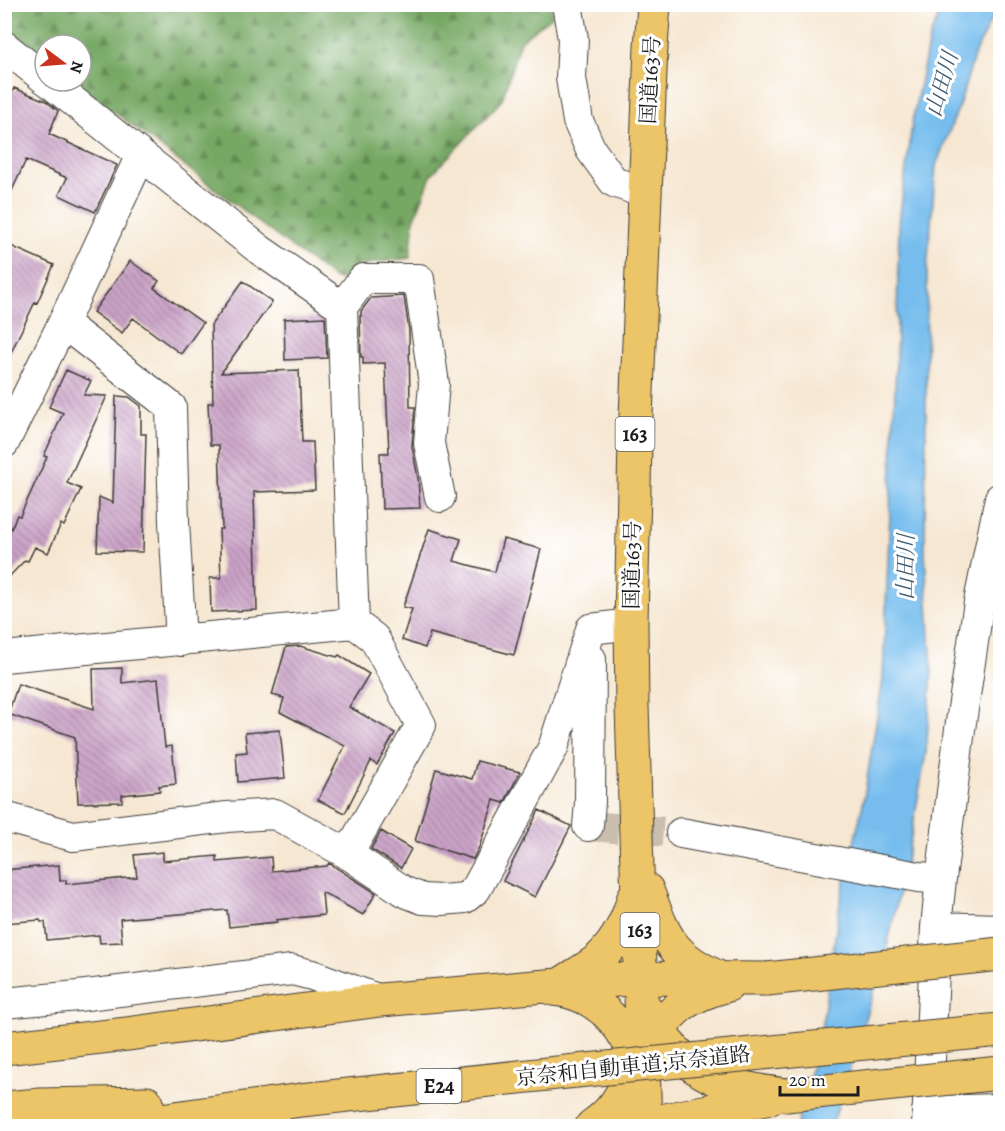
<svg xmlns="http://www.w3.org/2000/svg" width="1005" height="1131" font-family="Alegreya,'Noto Serif JP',serif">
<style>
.forest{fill:url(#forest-firs);stroke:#496240;stroke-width:1.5}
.water{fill:#76bdee;stroke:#496c85;stroke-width:1.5}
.building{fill:url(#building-back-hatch)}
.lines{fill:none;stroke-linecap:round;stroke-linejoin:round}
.minor-tunnel{stroke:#cabeae;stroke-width:30;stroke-dasharray:30 15;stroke-linecap:butt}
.minor-casing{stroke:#3d3a37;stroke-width:32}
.highway-casing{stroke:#3d3a37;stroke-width:35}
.minor{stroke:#fff;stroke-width:30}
.highway{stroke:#edc569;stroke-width:33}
.highway-bridge-casing{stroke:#3d3a37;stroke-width:35;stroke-linecap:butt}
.highway-bridge{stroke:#edc569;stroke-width:33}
.labels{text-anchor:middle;stroke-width:6;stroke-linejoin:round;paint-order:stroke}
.shield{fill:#fff;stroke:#606060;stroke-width:1.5}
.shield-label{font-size:20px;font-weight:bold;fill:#1c1c1c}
.street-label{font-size:21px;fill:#1c1c1c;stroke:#fff}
.water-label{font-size:22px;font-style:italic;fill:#405c70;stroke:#fff}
</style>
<defs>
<pattern id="forest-firs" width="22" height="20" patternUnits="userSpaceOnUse" patternTransform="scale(1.5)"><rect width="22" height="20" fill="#76a863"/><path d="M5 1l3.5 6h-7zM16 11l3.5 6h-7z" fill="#608851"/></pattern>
<pattern id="building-back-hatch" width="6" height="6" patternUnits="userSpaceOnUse" patternTransform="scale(1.5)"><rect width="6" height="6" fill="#cba3c7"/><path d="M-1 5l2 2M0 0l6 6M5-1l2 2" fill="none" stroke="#a484a1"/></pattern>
</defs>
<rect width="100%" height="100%" fill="#fff"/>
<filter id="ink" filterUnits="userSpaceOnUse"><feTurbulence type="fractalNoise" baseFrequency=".0167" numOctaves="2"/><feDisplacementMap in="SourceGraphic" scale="12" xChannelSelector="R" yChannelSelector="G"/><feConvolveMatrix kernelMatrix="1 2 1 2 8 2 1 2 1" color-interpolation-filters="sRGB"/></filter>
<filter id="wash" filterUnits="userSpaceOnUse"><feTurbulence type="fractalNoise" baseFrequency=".008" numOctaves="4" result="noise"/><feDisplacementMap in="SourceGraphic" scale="24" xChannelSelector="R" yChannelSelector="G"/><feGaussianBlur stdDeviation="1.35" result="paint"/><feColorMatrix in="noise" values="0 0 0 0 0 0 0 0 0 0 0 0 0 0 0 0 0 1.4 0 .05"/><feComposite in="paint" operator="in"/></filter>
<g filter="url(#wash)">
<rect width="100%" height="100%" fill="#f6e7d2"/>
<!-- forest -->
<path class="forest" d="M551,4L552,16L520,41L502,100L432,174L414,220L410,258L372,263L360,266L346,279H335L279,238L74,81H81V45H45V58L5,27L4,5Z"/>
<!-- water -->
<path class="water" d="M943,5H998L975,53L959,106L936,165L927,270L925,552L932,671L926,753L911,837L887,947L832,1126H797L822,1025L840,903L863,804L883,679L896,367L899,222L913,118L929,40Z"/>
<g id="blocks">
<!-- building -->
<path class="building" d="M14,88L46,101L58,111L49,134L117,165L95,212L59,195L67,178L26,160L4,208V112Z
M4,243L54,265L37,303L35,302L4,367Z
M130,261L159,281L154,288L203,323L181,354L133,318L122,333L93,312Z
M243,281L272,302L221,373L299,370L302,442H313L315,490L254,492L257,610L211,612L210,578H221L219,529H222L219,445H210L208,403H213L211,325Z
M404,296L409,331L410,407H415L412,446L418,478L420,508L382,509L380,453H389L385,363L363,364V357H361L360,316H361V311L371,298Z
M325,317L327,358L285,360L284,319Z
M66,370L91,381L84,395L107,396L67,483L81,489L64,526L61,524L48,553L35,547L28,561L25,560L4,582V526L11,529L17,515L20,516L47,457L44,456L63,413L49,407Z
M116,396L129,397L141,406V434H146L143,552L97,551L99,497L113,503Z
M429,529L461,539L454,561L495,572L503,539L541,549L514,655L430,633L425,648L402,640L412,609L403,607Z
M300,646L337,657L339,655L369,674L349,707L395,733L377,765L371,761L345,813L318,800L345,746L280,712L284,698L272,695L286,647Z
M122,668V683L158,679L165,747L172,746L176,784L159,786L160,791L122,795V802L78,803L75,737L8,714L18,684L94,709L93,669Z
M280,730L285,778L238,782L236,753L247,752L245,733Z
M477,761L520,772L504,803L494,800L480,845L473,859L415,841L436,769L472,779Z
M539,810L571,826L535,897L503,881Z
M381,831L411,849L401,868L371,849Z
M163,852V861L217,856V862L271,857L272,871L327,866L329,863L376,893L363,915L322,892L324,915L276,920L277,922L229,927L227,910L120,919L122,942L100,943L99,935L47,940L45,922H41L40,920L4,923V870L59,865L60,881L66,880V884L137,877L134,855Z"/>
</g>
</g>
<g filter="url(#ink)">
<use href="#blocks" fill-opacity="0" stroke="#3d3a37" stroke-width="1.5"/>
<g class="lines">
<!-- minor-tunnel -->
<path class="minor-tunnel" d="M588,826L681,833"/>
<defs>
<path id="minor" d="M567,4L573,39L571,78L578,121L591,150L614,182L645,193
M4,46L45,79
M48,81L260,250L342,307L354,623
M342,307L363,279H419L434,384L429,443L440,497
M63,323L171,407L174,522L181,641
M4,443L63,323L141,155
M4,657L354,623L374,638L421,725L348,854L275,814L227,817L73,836L4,817
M588,826L590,802L591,659
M681,833L919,877L941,879
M348,854L405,892L423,899L442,900L465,898L476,889L553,748L591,629L631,624
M936,927L1000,929
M4,1003L78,996L292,970L312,975L380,1000
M927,1111L1000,1109
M927,1126L936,927L941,879L960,729L979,602L1000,498"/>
<path id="highway" d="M647,890C665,937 670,956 720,978
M563,983C575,975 588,968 599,959C617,942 628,920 634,897
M553,989C598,993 625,1026 639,1066
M642,1003C650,1016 657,1031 667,1042C701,1081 737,1089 786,1095
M4,1048L127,1034L380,1000L641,978L767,979
M651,1051C663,1010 690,995 728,985
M4,1108L40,1105L147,1103
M106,1126L147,1122L301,1100L576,1071
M592,1126C619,1108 629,1084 636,1053
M637,1126L770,1098
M645,1126L632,706L631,624L635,442L651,47L654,4"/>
</defs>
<!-- minor casing -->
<use href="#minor" class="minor-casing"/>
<!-- highway casing -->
<use href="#highway" class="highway-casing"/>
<!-- minor -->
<use href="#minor" class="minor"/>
<!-- highway -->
<use href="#highway" class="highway"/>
<defs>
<path id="highway-bridge" d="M767,979L1000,954
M576,1071L1000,1030
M786,1095L1000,1073"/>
</defs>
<!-- highway-bridge casing -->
<use href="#highway-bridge" class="highway-bridge-casing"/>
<!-- highway-bridge -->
<use href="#highway-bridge" class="highway-bridge"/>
</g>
</g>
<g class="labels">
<!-- shield labels -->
<g class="shield">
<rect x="615.5" y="417" width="39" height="34" rx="4.5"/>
<rect x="620.5" y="913" width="39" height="34" rx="4.5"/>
<rect x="416.5" y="1069" width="45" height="34" rx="4.5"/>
</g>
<g class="shield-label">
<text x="635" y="441">163</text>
<text x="640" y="937">163</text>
<text x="439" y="1093">E24</text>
</g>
<!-- street labels -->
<g class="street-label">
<text transform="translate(650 80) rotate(-87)" y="7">国道163号</text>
<text transform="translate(632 565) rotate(-89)" y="7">国道163号</text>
<text transform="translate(633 1066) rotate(-6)" y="7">京奈和自動車道;京奈道路</text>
</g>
<!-- water labels -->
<g class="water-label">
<text transform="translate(941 84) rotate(-74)" y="8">山田川</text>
<text transform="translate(905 567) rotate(-89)" y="8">山田川</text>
</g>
</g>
<!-- margin -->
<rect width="1005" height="1131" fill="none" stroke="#fff" stroke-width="24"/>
<!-- north arrow -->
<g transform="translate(63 63) rotate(106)"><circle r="28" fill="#ffffff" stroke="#a4a4a4" stroke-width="1.5"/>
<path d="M0-4.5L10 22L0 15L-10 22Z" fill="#c8321e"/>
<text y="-9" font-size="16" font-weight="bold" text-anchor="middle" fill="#1c1c1c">N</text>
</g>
<!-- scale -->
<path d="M780 1086v9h78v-9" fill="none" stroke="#1c1c1c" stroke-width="3"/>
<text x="789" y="1086" font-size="18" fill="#1c1c1c" stroke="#ffffff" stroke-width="4.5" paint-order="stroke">20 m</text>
</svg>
